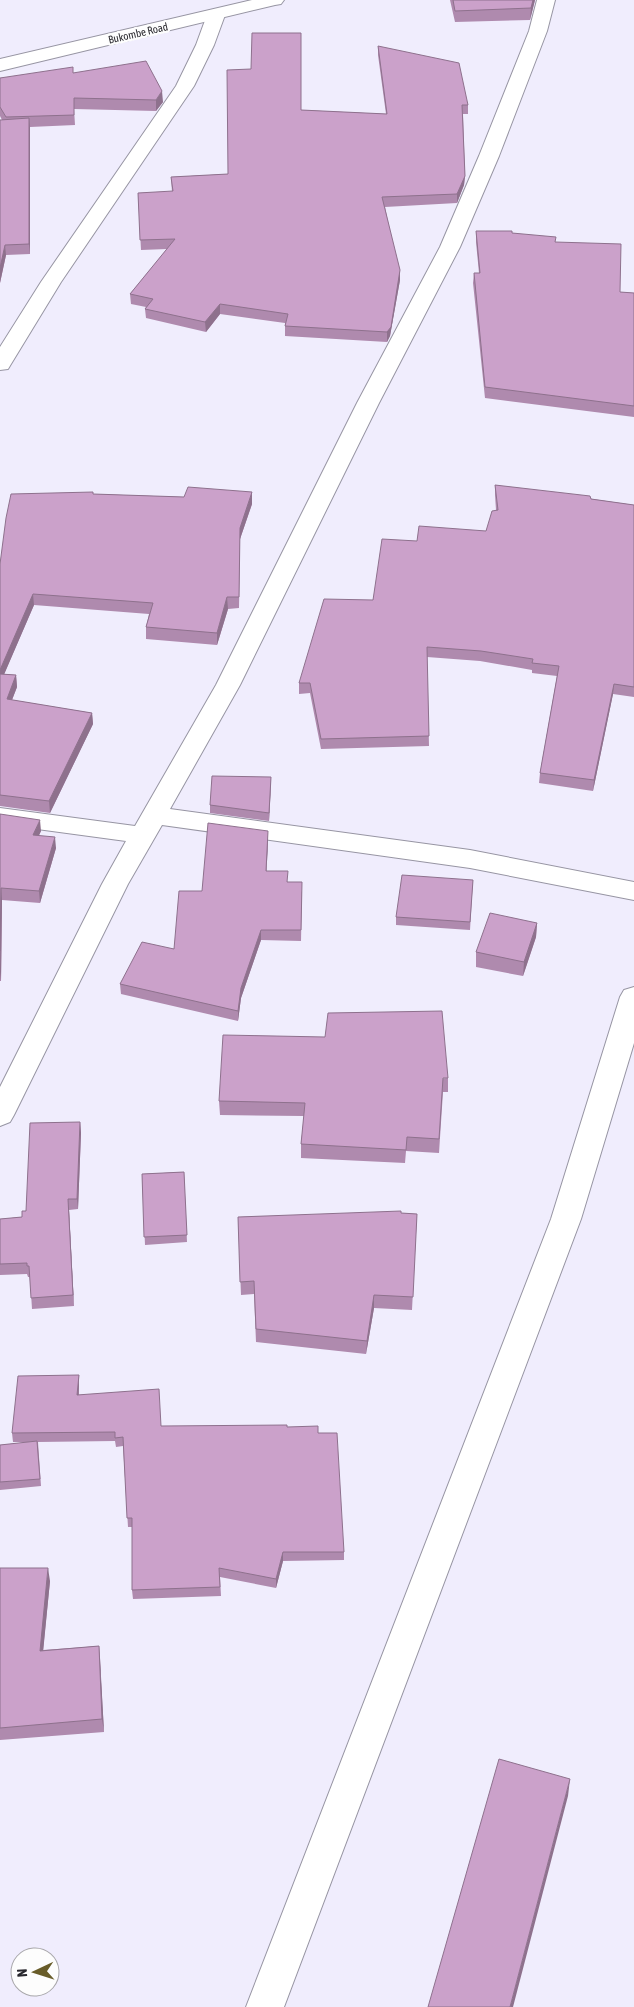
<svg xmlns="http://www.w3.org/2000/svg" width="634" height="2007" font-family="'Asap Condensed',sans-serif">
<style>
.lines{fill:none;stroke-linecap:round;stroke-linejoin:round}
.minor-casing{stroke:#9795a3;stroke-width:2}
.major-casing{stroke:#9795a3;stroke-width:2}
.minor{fill:#fff;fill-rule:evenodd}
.major{fill:#fff;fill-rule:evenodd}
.wall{fill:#af8aae}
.shaded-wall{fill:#8e718d}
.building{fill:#cba1ca;stroke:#8e718d}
.labels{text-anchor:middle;stroke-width:4.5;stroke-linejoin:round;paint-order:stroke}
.far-street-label{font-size:11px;fill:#28272d;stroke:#fdfdfd}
</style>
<rect width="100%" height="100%" fill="#f0edfd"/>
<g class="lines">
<defs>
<path id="minor" d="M537,0H555L547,31L499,156L460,247L379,403L240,685L170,809L470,850L634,882V900L470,868L162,825L128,884L14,1115L10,1122L0,1126V1087L102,884L126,841L0,824V808L135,826L216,685L357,403L440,247L479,156L529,31Z
M216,10L222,11L225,15L214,45L194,86L61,282L11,364L8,369L0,370V347L41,282L176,86L196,45L207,15L210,11Z
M634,987V1043L581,1219L284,2007H246L551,1219L620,997L624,990Z"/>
<path id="major" d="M252,0H284L281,4L275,5L0,71V59Z"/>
</defs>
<!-- minor casing -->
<use href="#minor" class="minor-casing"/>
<!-- major casing -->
<use href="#major" class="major-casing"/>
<!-- minor -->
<use href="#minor" class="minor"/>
<!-- major -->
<use href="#major" class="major"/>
</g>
<!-- wall -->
<path class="wall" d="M450,0H535L530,20L455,22Z
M378,46L468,105V114H463L465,176L464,185L457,203L385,207L400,280L390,336L387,342L285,336V323L220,314L206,332L146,318L145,309L146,307L131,304L130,294L167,249L141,250L138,193L172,192L171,177L228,174L301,110L386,114L378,55Z
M73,73L163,102L156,111L74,109L75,125L30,127V254L6,255L0,283L2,120L0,116V78Z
M476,231L512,233L555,242L620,292L634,293V417L485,398L473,283L474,273H479L476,242Z
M495,485L634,505V697L613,694L593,791L539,783L540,773L557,676L532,673V670L480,661L427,657L429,746L321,749L310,693L299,694V683L373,600L417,541L486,531L496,510L495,495Z
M252,492V504L240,539L239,608L228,609L217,645L146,639V627L149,614L34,605L4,674L16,675L17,687L12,700L92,713L93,724L50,813L0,806V564L93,494L184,497Z
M271,777L269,821L210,813V805Z
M0,814L41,831L39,835L56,848L40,903L2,900L1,981H0Z
M268,842L266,871L288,882L302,892L301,941L261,940L241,998L238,1021L121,994L120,984L174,949L202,891Z
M473,880L470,930L396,925V917Z
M537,923L536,937L523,976L476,967V952Z
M448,1078V1092H443L439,1153L406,1151L405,1163L301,1158V1144L304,1116L220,1115L219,1101Z
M80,1122L81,1133L78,1209L69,1210L74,1306L32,1309L30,1277H28L27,1274L0,1275V1219L22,1217Z
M184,1172L187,1242L145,1245L142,1174Z
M401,1213L417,1214L412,1310L374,1308L366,1354L256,1342L254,1294L241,1295L238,1217Z
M79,1375V1395L161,1426L287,1427L318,1433L344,1552V1560L283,1561L276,1588L220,1577L221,1596L133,1599L132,1590V1527H128L123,1446L116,1447L115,1441L38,1442L41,1486L0,1490V1445L29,1442H13L12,1433Z
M0,1568L50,1581L43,1650L99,1646L104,1732L0,1740Z"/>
<!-- shaded-wall -->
<path class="shaded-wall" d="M533,0H535L530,20L531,8Z
M162,91L163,102L156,111V100Z
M29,118L30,128V254L29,244Z
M465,176L464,185L457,203V194Z
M5,245L6,255L0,283V268Z
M400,270V280L390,336L387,342V332Z
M220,304V314L206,332L205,322Z
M252,492V504L240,539L239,608L240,528Z
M33,594L34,605L0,684V670Z
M227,597L228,609L217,645V633Z
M16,675L17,687L8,710L7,699Z
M614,684L613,694L593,791L594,780Z
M92,713L93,724L50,813L49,801Z
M271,777V785L269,821V813Z
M40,820L41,831L34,846L33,835Z
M268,831V842L266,881V871Z
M55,837L56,848L40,903L39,891Z
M1,888L2,900L1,981L0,972Z
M537,923L536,937L523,976L524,962Z
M261,930V940L241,998L238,1021V1011L241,988Z
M80,1122L81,1133L78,1209L77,1199Z
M68,1199L69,1210L74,1306L73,1295Z
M374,1295V1308L366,1354L367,1341Z
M79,1375V1384L78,1404L77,1395Z
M283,1552V1561L276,1588V1579Z
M48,1568L50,1581L42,1663L40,1651Z
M99,1646L100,1658L104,1732L102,1719Z
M570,1779L568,1796L513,2007H510Z"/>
<!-- building -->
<path class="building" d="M453,0H533L531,8L455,11Z
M252,33H301V110L387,114L378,46L459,63L468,105H462L465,176L457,194L382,197L400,270L391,327L387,332L285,326L288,314L220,304L205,322L145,309L153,299L130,294L175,239L140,240L138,193L173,191L171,177L228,174L227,70L251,69Z
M146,61L162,91L156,100L74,98V115L6,117L0,107V78L73,67V73Z
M29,118V244L5,245L0,268V120Z
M476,231H512V233L556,237L555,242L621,244L620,292L634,293V406L485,387L474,273H480Z
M495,485L590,496L591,499L634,505V687L614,684L594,780L540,773L559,666L532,663L533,659L481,651L427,647L429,736L321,739L310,683H299L324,599L373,600L382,539L417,541L419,526L486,531L492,511L498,510Z
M188,487L252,492L240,528L239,597H227L217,633L146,627L153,603L33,594L0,670V564L6,518L11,494L93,492V494L184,497Z
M0,674L16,675L7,699L92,713L49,801L0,795Z
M212,776L271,777L269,813L210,805Z
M0,814L40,820L33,835L55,837L39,891L1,888L0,951Z
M208,823L268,831L266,871H288L287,882H302L301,930H261L241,988L238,1011L120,984L142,942L174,949L179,891H202Z
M402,875L473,880L470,922L396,917Z
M490,913L537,923L524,962L476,952Z
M442,1011L448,1078H443L439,1139L407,1137L406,1150L301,1144L305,1103L219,1101L223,1035L325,1037L328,1013Z
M80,1122L77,1199H68L73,1295L31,1298L29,1266H27V1263L0,1264V1219L22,1217V1211H26L30,1123Z
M184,1172L187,1235L144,1237L142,1174Z
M401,1211V1213L417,1214L413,1297L374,1295L367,1341L256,1329L254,1281L240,1282L238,1217Z
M79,1375L77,1395L159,1389L161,1426L287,1425V1427L318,1426V1433H337L344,1552H283L276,1579L219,1568L220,1587L132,1590V1518H127L123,1437L115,1438V1432L12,1433L18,1376Z
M37,1441L40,1479L0,1482V1445Z
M0,1568H48L40,1651L99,1646L102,1719L0,1728Z
M499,1759L570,1779L510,2007H428Z"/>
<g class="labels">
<!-- far-street labels -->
<g class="far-street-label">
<text transform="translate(138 33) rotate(-13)" y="4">Bukombe Road</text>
</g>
</g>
<!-- north arrow -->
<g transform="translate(35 1972) rotate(266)"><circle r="24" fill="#fdfdfd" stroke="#a8a7aa"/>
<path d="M0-4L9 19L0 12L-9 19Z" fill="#685c29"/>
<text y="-8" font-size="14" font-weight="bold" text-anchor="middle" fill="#28272d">N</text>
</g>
</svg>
